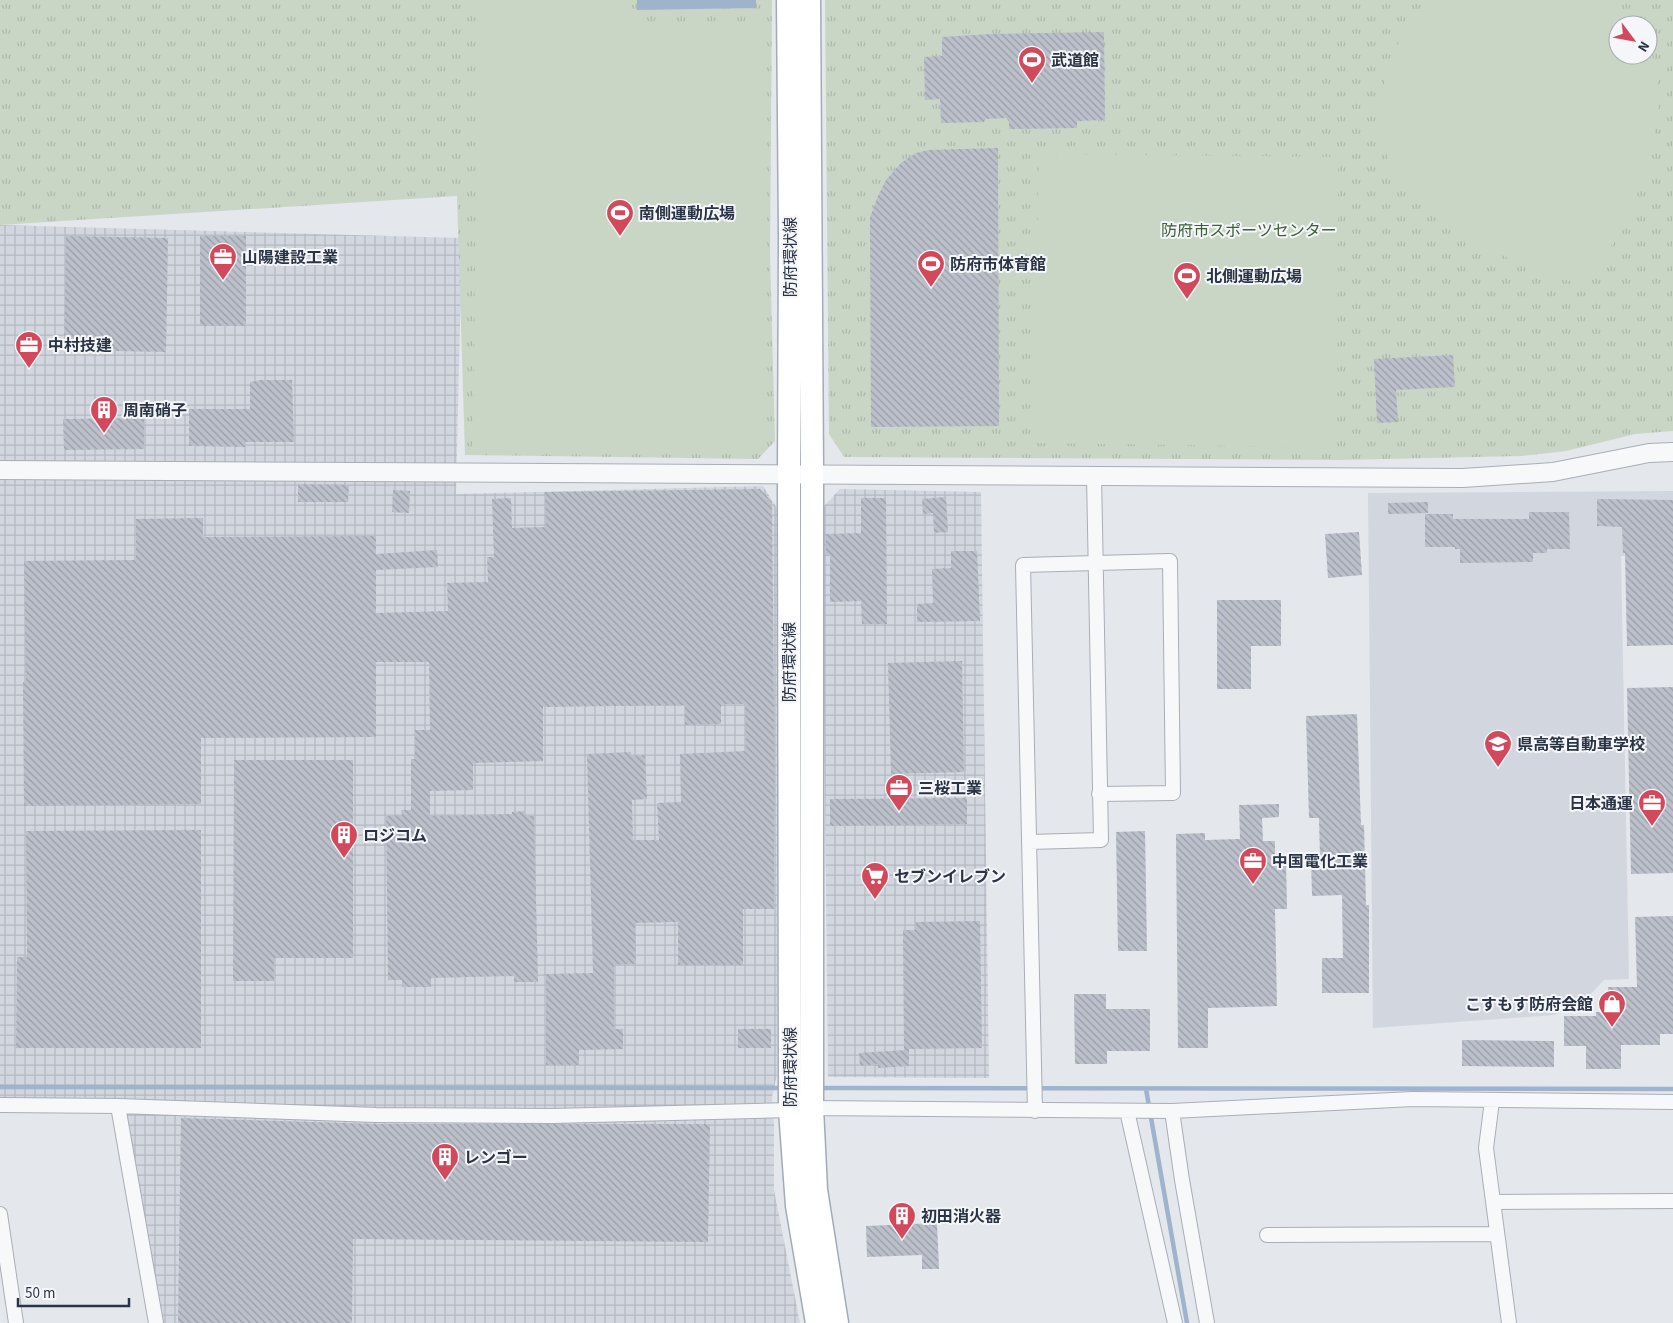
<svg xmlns="http://www.w3.org/2000/svg" width="1673" height="1323" font-family="'Source Sans 3','Noto Sans JP',sans-serif">
<style>
.built{fill:#d2d6de}
.industrial{fill:url(#industrial-grid)}
.grass{fill:url(#grass-tufts);fill-rule:evenodd}
.pitch{fill:#c9d6c5}
.water{fill:#9fb4cc}
.lines{fill:none;stroke-linecap:round;stroke-linejoin:round}
.stream{stroke:#9fb4cc;stroke-width:4.5}
.building{fill:url(#building-back-hatch)}
.minor-casing{stroke:#a9aeb7;stroke-width:16}
.tertiary-casing{stroke:#a9aeb7;stroke-width:20}
.primary-casing{stroke:#a3abb8;stroke-width:25}
.minor{stroke:#f7f8fa;stroke-width:14}
.tertiary{stroke:#f7f8fa;stroke-width:18}
.primary{stroke:#fff;stroke-width:22}
.labels{text-anchor:middle;stroke-width:4;stroke-linejoin:round;paint-order:stroke}
.poi-label{font-size:16px;font-weight:bold;fill:#2b3445;stroke:#f4f6f9;text-anchor:start}
.park-label{font-size:16px;fill:#3f6138;stroke:#f4f6f9}
.street-label{font-size:16px;fill:#2b3445;stroke:#f4f6f9}
</style>
<defs>
<pattern id="industrial-grid" width="8" height="8" patternUnits="userSpaceOnUse" patternTransform="scale(1.25)"><rect width="8" height="8" fill="#d2d6de"/><path d="M0 4h8M4 0v8" fill="none" stroke="#b4b8c0"/></pattern>
<pattern id="grass-tufts" width="24" height="20" patternUnits="userSpaceOnUse" patternTransform="scale(1.25)"><rect width="24" height="20" fill="#c9d6c5"/><path d="M3 7l-1-3M5 7V3M7 7l1-3M15 17l-1-3M17 17v-4M19 17l1-3" fill="none" stroke="#adb8ab"/></pattern>
<pattern id="building-back-hatch" width="6" height="6" patternUnits="userSpaceOnUse" patternTransform="scale(1.25)"><rect width="6" height="6" fill="#bbc0ca"/><path d="M-1 5l2 2M0 0l6 6M5-1l2 2" fill="none" stroke="#989da6"/></pattern>
</defs>
<rect width="100%" height="100%" fill="#e4e7ec"/>
<!-- built -->
<path class="built" d="M1673,491V555L1621,556L1629,979L1604,980L1583,1002L1554,1015L1373,1028L1368,493Z"/>
<!-- industrial -->
<path class="industrial" d="M0,225L462,238L456,494L763,486L777,508V1075L772,1097L774,1126V1190L800,1323H156L118,1106L0,1105Z
M840,489L981,492L989,1078L828,1077L822,508Z"/>
<!-- grass -->
<path class="grass" d="M0,0H772L770,253L775,441L758,459L465,455L457,196L0,225Z
M825,0H1673V431L1635,434L1566,451L1522,456L1339,460L844,457L829,434ZM1618,25H1648V55H1618Z"/>
<!-- pitch -->
<path class="pitch" d="M478,0H627L628,21L766,25L763,449L473,451Z
M1440,0H1607L1628,14L1636,25H1618V55H1648V44L1656,65L1659,105L1651,157L1627,220L1604,257L1591,273L1574,282C1525,270 1475,245 1436,212C1427,205 1420,195 1412,187C1404,179 1393,168 1388,158C1378,136 1381,109 1384,87C1389,50 1409,20 1440,0Z
M1039,154L1338,157L1337,447L1033,443Z"/>
<!-- water -->
<path class="water" d="M637,0H756V8L637,10Z"/>
<g class="lines">
<!-- stream -->
<path class="stream" d="M0,1087L784,1088
M819,1088L1673,1089
M1146,1089L1187,1323"/>
</g>
<!-- building -->
<path class="building" d="M1104,32L1105,120L1077,121V128L1009,129V118L984,119V122L941,123L940,99L925,100L924,57L942,56V37L991,34Z
M998,148L999,426L871,427L870,217L878,196L886,180L901,163L916,153L929,150Z
M66,236L168,238L166,352L64,350Z
M200,236H246V326H200Z
M1453,355L1455,387L1396,390L1398,422L1377,423L1374,359Z
M261,380H292L294,442H245V447L189,446V409H250V382Z
M144,418V449L64,450L63,419Z
M298,484L349,485L348,502H298Z
M760,489L772,502L775,811H774V909H743V965H678V922L635,923L636,964L614,965V1029H623V1049L579,1050V1065H546V974L593,973L587,754L631,752V756L645,755L647,799L632,800L633,840H659L657,803L681,802L680,754L746,751L745,704H721V724L685,725V705L543,707V761L473,763V790L430,791V816L512,814V812L525,811L526,816H534L538,982H514V976L431,978V987H402V980H388L386,816L402,815L401,810H411V759H415V730H430L429,662H376V737L201,738V804L24,806L23,682H26L24,561L136,560V519L203,518V537L376,536V554L437,550L438,567L376,570V613L448,611L447,583L488,582L487,557H494L492,499L511,498L512,528L546,527L545,492Z
M393,490L410,491L409,513L392,512Z
M946,497L948,532L934,533L933,513L923,514L922,499Z
M861,498H886L887,624H862L861,601L830,602V556H826V534L861,533Z
M1597,499L1673,500V645L1627,646L1625,553H1623L1622,527L1597,526Z
M1428,502V513L1388,514V503Z
M1529,512H1569L1570,549H1547V553H1533V562L1460,563V549H1455V547H1425V514H1453V519H1529Z
M1359,532L1362,575L1328,578L1325,534Z
M951,551H977L980,621L917,622V604L933,603L932,569L951,568Z
M1217,600H1281V646H1251V689H1217Z
M962,661L964,772L891,774L888,663Z
M1673,687V873L1631,874L1627,688Z
M1357,714L1361,825H1364L1366,905H1369V993H1322V958H1343L1342,895L1312,896L1311,859L1320,858L1319,818H1309L1306,716Z
M234,760H353V958H274V981H233Z
M967,798V824L830,826V799Z
M1279,804V817L1262,818L1263,841H1275V861L1286,860L1287,909H1275L1277,1006L1208,1008V1048H1178L1176,834L1205,833V840L1240,839L1239,805Z
M201,830V1048H16L17,957H27L26,831Z
M1145,831L1147,951H1118L1116,832Z
M1673,916V1034H1660V1045H1621V1069H1586V1046H1564V1016H1596V1012H1608V987H1637L1635,917Z
M980,921L982,1048L909,1049V1066L878,1068V1064L860,1066L859,1053L906,1050H904L903,930H915L916,922Z
M1074,994H1106V1009H1150V1051H1107V1064H1075Z
M738,1029H771V1048H738Z
M1462,1040L1554,1041V1067L1462,1066Z
M181,1118L376,1124H710L708,1242L353,1239L352,1323H178Z
M937,1223L939,1269H922V1255L867,1257L866,1226Z"/>
<g class="lines">
<defs>
<path id="minor" d="M1029,842L1101,840L1094,475
M1492,1101L1486,1148L1509,1323
M0,1105L118,1106L376,1115L552,1116L790,1110L812,1108L1172,1111L1413,1099L1673,1102
M118,1106L156,1323
M1035,1111L1023,565L1170,561L1173,793L1099,794
M1127,1111L1175,1323
M1172,1111L1182,1180L1207,1323
M1494,1202L1673,1201
M0,1214L16,1323
M1267,1235L1497,1234"/>
<path id="tertiary" d="M0,470L1463,478L1553,472L1649,453L1673,452"/>
<path id="primary" d="M788,0L790,236L789,475L790,1110L797,1206L817,1323
M809,0L812,474V1108L816,1190L837,1323"/>
</defs>
<!-- minor casing -->
<use href="#minor" class="minor-casing"/>
<!-- tertiary casing -->
<use href="#tertiary" class="tertiary-casing"/>
<!-- primary casing -->
<use href="#primary" class="primary-casing"/>
<!-- minor -->
<use href="#minor" class="minor"/>
<!-- tertiary -->
<use href="#tertiary" class="tertiary"/>
<!-- primary -->
<use href="#primary" class="primary"/>
</g>
<!-- icons -->
<defs>
<symbol id="stadium-pin" viewBox="-11 -11 22 30"><path d="M0 17L-7.5 6A9.5 9.5 0 1 1 7.5 6Z" fill="#d1495b" stroke="#f4f6f9"/><path d="M0-5a6.5 5 0 1 0 0 10a6.5 5 0 1 0 0-10ZM-3.5-1.8h7v3.6h-7Z" fill="#fff"/></symbol>
<symbol id="office-pin" viewBox="-11 -11 22 30"><path d="M0 17L-7.5 6A9.5 9.5 0 1 1 7.5 6Z" fill="#d1495b" stroke="#f4f6f9"/><path d="M-6-3h4V-5.5h4V-3h4V5H-6ZM-1-4.5V-3h2v-1.5ZM-6 0V1H6V0Z" fill="#fff"/></symbol>
<symbol id="building-pin" viewBox="-11 -11 22 30"><path d="M0 17L-7.5 6A9.5 9.5 0 1 1 7.5 6Z" fill="#d1495b" stroke="#f4f6f9"/><path d="M-4-6H4V6H1V3H-1V6H-4ZM-2.5-4.3h1.7v1.8h-1.7ZM.8-4.3h1.7v1.8H.8ZM-2.5-1h1.7V.8h-1.7ZM.8-1h1.7V.8H.8Z" fill="#fff"/></symbol>
<symbol id="school-pin" viewBox="-11 -11 22 30"><path d="M0 17L-7.5 6A9.5 9.5 0 1 1 7.5 6Z" fill="#d1495b" stroke="#f4f6f9"/><path d="M0-5L7-2L0 1L-7-2ZM-4 1L0 2.5L4 1V4Q0 6-4 4Z" fill="#fff"/></symbol>
<symbol id="supermarket-pin" viewBox="-11 -11 22 30"><path d="M0 17L-7.5 6A9.5 9.5 0 1 1 7.5 6Z" fill="#d1495b" stroke="#f4f6f9"/><path d="M-6-5.5h2.5l.6 2H6L4.5 2H-2.5L-4.4-4H-6ZM-1.5 3.2a1.3 1.3 0 1 0 .1 0ZM3 3.2a1.3 1.3 0 1 0 .1 0Z" fill="#fff"/></symbol>
<symbol id="shop-pin" viewBox="-11 -11 22 30"><path d="M0 17L-7.5 6A9.5 9.5 0 1 1 7.5 6Z" fill="#d1495b" stroke="#f4f6f9"/><path d="M-5-2.5h2.3a2.7 3.5 0 0 1 5.4 0H5L5.5 6h-11ZM-1.5-2.5h3a1.5 2.3 0 0 0-3 0Z" fill="#fff"/></symbol>
</defs>
<g fill-rule="evenodd">
<use href="#stadium-pin" x="1016" y="44" width="32" height="43"/>
<use href="#stadium-pin" x="604" y="197" width="32" height="43"/>
<use href="#office-pin" x="207" y="241" width="32" height="43"/>
<use href="#stadium-pin" x="915" y="248" width="32" height="43"/>
<use href="#stadium-pin" x="1171" y="260" width="32" height="43"/>
<use href="#office-pin" x="13" y="329" width="32" height="43"/>
<use href="#building-pin" x="88" y="394" width="32" height="43"/>
<use href="#school-pin" x="1482" y="728" width="32" height="43"/>
<use href="#office-pin" x="883" y="772" width="32" height="43"/>
<use href="#office-pin" x="1636" y="787" width="32" height="43"/>
<use href="#building-pin" x="328" y="819" width="32" height="43"/>
<use href="#office-pin" x="1237" y="845" width="32" height="43"/>
<use href="#supermarket-pin" x="859" y="860" width="32" height="43"/>
<use href="#shop-pin" x="1596" y="988" width="32" height="43"/>
<use href="#building-pin" x="429" y="1141" width="32" height="43"/>
<use href="#building-pin" x="886" y="1200" width="32" height="43"/>
</g>
<g class="labels">
<!-- poi labels -->
<g class="poi-label">
<text x="1051" y="66">武道館</text>
<text x="639" y="219">南側運動広場</text>
<text x="242" y="263">山陽建設工業</text>
<text x="950" y="270">防府市体育館</text>
<text x="1206" y="282">北側運動広場</text>
<text x="48" y="351">中村技建</text>
<text x="123" y="416">周南硝子</text>
<text x="1517" y="750">県高等自動車学校</text>
<text x="918" y="794">三桜工業</text>
<text x="1633" y="809" text-anchor="end">日本通運</text>
<text x="363" y="841">ロジコム</text>
<text x="1272" y="867">中国電化工業</text>
<text x="894" y="882">セブンイレブン</text>
<text x="1593" y="1010" text-anchor="end">こすもす防府会館</text>
<text x="464" y="1163">レンゴー</text>
<text x="921" y="1222">初田消火器</text>
</g>
<!-- park labels -->
<g class="park-label">
<text x="1249" y="236">防府市スポーツセンター</text>
</g>
<!-- street labels -->
<g class="street-label">
<text transform="translate(790 257) rotate(-90)" y="6">防府環状線</text>
<text transform="translate(789 662) rotate(-90)" y="6">防府環状線</text>
<text transform="translate(790 1067) rotate(-90)" y="6">防府環状線</text>
</g>
</g>
<!-- north arrow -->
<g transform="translate(1633 40) rotate(122)"><circle r="24" fill="#f4f6f9" stroke="#a4a8b1"/>
<path d="M0-4L9 19L0 12L-9 19Z" fill="#d1495b"/>
<text y="-8" font-size="14" font-weight="bold" text-anchor="middle" fill="#2b3445">N</text>
</g>
<!-- scale -->
<path d="M18 1298v8h111v-8" fill="none" stroke="#2b3445" stroke-width="2.5"/>
<text x="25" y="1298" font-size="15" fill="#2b3445" stroke="#f4f6f9" stroke-width="4" paint-order="stroke">50 m</text>
</svg>
